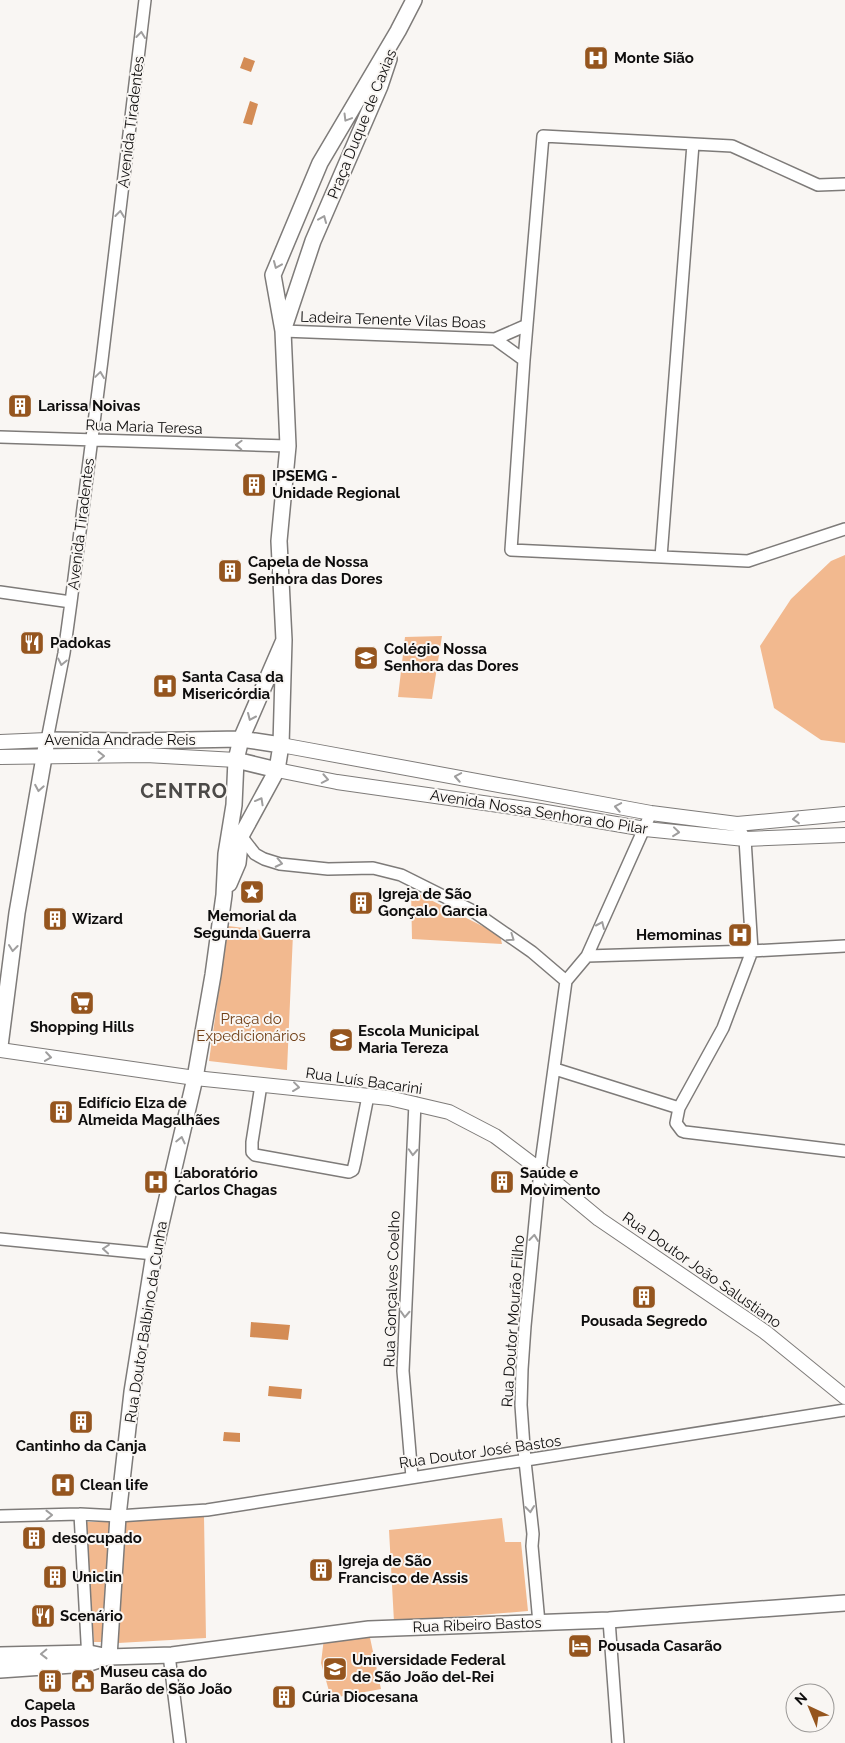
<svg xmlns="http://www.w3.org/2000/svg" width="845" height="1743" font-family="Raleway,sans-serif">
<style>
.green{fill:#f2b98f}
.water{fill:#d48c55}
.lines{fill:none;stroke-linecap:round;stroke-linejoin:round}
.minor-casing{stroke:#7e7b79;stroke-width:14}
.tertiary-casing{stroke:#7e7b79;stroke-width:16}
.secondary-casing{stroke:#7e7b79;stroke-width:18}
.minor{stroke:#fff;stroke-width:11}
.tertiary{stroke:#fff;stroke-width:14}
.secondary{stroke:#fff;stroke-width:15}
.oneway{stroke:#9f9e9e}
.labels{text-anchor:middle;stroke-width:4;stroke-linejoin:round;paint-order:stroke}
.poi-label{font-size:15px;font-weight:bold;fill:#0e0d0d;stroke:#f9f6f3;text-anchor:start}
.street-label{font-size:15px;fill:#0e0d0d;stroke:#f9f6f3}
.park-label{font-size:15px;fill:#714119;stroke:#f9f6f3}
.district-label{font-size:20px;font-weight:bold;letter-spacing:1px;fill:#4c4a48;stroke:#f9f6f3}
</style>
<rect width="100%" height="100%" fill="#f9f6f3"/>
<!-- green -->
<path class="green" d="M845,555V743L821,740L774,708L760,646L791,599L831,561Z
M442,636L432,699L398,697L405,637Z
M411,890L500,935L502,944L412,939Z
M228,926L293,934L287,1070L209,1061Z
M204,1516L206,1638L118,1643L124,1522Z
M502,1518L505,1542H521L528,1611L394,1622L389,1530Z
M85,1522H115L104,1642H94Z
M369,1633L381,1689L338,1697L329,1691L321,1663L324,1638Z"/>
<!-- water -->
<path class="water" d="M244,57L255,61L251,72L240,68Z
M250,101L258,104L252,125L243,123Z
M251,1322L290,1325L288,1340L250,1337Z
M269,1386L302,1389L301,1399L268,1396Z
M224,1432L240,1433V1442L223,1441Z"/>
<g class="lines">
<defs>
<path id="minor" d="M845,184L818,185L732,146L543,136L524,360L511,550L748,561L845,529
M283,331L495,339L524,360
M495,339L527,325
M0,437L288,446
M661,557L693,144
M0,592L71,602
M47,740L64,653L71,602L102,360L145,0
M737,824L745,839L752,951L723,1028L679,1108L676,1123L682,1131L685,1132L845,1151
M241,836L255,854L264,859L280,864L328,869L373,868L401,875L473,911L532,952L566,981
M587,956L752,951L845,946
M566,981L587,956L651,813
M555,1069L679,1108
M261,1085L252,1142V1152L255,1155L349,1172L353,1170L355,1162L368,1096
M0,1239L154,1254
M412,1477L403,1371L415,1103
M80,1514L88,1660
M0,1516L80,1514L118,1516L207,1510L845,1410
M609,1620L618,1743
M539,1623L532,1546L533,1534L525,1461L521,1405L522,1369L525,1326L540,1170L566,981
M169,1655L180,1743"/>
<path id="tertiary" d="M0,742L47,740
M281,745L651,813L737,824L845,814
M0,757L146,755L236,760
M277,770L337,782L540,811L645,829L745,839L845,835
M0,1050L195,1078L389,1098L449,1112L495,1136L540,1170L599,1219L765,1332L845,1397"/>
<path id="secondary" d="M284,328L313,241L380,86L389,59
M236,760L277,770
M229,884L238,863L241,836L277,770L281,745L284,640L279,541L288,446L283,331L273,275L320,163L398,31L414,0
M0,1046L17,913L47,740L131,741L241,739L281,745
M0,1655L89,1653L109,1657L172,1655L369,1629L609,1620L845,1603
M109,1657L118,1516L132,1392L154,1254L195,1078L213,975L224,895L226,854L234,805L236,760L241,739L284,640
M0,1670L87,1664L108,1657"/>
</defs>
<!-- minor casing -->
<use href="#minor" class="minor-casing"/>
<!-- tertiary casing -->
<use href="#tertiary" class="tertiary-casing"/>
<!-- secondary casing -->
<use href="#secondary" class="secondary-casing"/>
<!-- minor -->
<use href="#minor" class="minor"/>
<!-- tertiary -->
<use href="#tertiary" class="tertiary"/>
<!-- secondary -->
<use href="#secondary" class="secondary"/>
</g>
<!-- one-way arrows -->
<defs><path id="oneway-chevron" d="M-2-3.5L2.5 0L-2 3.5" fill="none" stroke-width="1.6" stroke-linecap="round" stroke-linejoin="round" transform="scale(1.25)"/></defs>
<g class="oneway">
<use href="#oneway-chevron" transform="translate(141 35) rotate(-83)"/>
<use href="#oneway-chevron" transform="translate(347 118) rotate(121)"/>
<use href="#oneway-chevron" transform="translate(120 214) rotate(-83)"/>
<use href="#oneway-chevron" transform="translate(323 219) rotate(-67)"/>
<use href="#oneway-chevron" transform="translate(277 265) rotate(113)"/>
<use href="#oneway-chevron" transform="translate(100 375) rotate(-82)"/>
<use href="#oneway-chevron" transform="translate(239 445) rotate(-178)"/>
<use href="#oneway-chevron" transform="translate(62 662) rotate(102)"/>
<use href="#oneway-chevron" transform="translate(251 717) rotate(114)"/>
<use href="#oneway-chevron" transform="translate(101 756) rotate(-1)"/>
<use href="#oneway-chevron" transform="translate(458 777) rotate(-170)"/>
<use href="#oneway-chevron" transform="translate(325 779) rotate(11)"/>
<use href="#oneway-chevron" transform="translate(39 788) rotate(100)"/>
<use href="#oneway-chevron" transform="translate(260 801) rotate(-61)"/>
<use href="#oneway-chevron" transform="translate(618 807) rotate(-170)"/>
<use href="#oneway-chevron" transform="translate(796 819) rotate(175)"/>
<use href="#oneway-chevron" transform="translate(676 832) rotate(6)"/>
<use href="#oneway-chevron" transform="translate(279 863) rotate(12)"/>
<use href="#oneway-chevron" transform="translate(601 925) rotate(-66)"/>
<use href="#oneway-chevron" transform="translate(511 938) rotate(35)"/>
<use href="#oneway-chevron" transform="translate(13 948) rotate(97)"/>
<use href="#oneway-chevron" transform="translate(48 1057) rotate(8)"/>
<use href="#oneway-chevron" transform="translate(296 1087) rotate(7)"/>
<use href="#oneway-chevron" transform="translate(181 1140) rotate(-77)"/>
<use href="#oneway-chevron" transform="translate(413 1152) rotate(93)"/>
<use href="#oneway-chevron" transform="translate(534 1238) rotate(-84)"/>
<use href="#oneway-chevron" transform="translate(106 1249) rotate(-175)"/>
<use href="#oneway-chevron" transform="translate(405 1314) rotate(93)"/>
<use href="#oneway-chevron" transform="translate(530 1509) rotate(84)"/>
<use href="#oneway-chevron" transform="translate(49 1515) rotate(-1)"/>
<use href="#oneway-chevron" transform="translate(44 1654) rotate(179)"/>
</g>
<!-- icons -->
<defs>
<symbol id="hospital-square" viewBox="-11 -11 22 22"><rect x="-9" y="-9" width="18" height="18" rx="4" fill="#95551e" stroke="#f9f6f3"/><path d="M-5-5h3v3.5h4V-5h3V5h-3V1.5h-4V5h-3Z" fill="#fff"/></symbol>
<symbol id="building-square" viewBox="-11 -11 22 22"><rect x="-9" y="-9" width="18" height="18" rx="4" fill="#95551e" stroke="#f9f6f3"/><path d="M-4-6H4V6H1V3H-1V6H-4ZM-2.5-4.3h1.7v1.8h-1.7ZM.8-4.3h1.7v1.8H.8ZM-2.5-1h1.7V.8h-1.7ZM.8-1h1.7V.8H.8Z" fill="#fff"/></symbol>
<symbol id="restaurant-square" viewBox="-11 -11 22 22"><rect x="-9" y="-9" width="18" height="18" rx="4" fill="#95551e" stroke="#f9f6f3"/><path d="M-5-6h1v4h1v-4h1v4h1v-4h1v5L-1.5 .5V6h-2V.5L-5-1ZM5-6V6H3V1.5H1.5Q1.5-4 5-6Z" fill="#fff"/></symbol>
<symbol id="school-square" viewBox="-11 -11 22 22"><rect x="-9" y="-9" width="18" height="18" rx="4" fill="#95551e" stroke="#f9f6f3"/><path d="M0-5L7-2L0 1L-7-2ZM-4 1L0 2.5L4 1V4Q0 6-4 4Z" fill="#fff"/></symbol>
<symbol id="sight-square" viewBox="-11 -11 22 22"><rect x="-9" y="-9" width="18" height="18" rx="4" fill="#95551e" stroke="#f9f6f3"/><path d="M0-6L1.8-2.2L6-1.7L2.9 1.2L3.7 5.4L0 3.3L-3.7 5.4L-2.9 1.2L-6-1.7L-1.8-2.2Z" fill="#fff"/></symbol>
<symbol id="supermarket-square" viewBox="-11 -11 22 22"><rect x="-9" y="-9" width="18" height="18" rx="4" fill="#95551e" stroke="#f9f6f3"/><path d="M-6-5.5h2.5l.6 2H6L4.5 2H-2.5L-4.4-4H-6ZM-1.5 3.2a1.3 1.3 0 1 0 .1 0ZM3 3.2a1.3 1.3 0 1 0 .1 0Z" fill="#fff"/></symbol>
<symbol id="hotel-square" viewBox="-11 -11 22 22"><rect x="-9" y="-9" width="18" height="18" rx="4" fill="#95551e" stroke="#f9f6f3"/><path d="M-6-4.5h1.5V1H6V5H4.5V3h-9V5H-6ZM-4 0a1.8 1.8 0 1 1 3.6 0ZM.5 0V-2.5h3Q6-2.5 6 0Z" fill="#fff"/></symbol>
<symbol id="university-square" viewBox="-11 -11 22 22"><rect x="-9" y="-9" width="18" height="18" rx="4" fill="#95551e" stroke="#f9f6f3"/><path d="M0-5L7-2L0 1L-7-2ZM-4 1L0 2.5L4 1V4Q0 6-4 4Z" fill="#fff"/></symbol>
<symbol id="civic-square" viewBox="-11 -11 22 22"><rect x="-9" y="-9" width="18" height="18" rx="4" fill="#95551e" stroke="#f9f6f3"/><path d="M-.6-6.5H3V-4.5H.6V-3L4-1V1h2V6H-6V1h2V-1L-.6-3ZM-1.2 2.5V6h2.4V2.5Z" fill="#fff"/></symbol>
</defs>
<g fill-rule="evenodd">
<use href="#hospital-square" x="582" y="44" width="28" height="28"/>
<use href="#building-square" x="6" y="392" width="28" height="28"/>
<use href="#building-square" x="240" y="471" width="28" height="28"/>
<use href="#building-square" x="216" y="557" width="28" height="28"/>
<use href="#restaurant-square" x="18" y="629" width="28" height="28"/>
<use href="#school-square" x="352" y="644" width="28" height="28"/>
<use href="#hospital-square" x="151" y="672" width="28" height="28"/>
<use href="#sight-square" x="238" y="878" width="28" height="28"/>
<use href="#building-square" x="347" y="889" width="28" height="28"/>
<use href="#building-square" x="41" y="905" width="28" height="28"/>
<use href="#hospital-square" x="726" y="921" width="28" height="28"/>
<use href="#supermarket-square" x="68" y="989" width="28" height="28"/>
<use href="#school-square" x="327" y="1026" width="28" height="28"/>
<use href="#building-square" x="47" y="1098" width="28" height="28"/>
<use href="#hospital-square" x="142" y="1168" width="28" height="28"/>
<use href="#building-square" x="488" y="1168" width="28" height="28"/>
<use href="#building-square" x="630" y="1283" width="28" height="28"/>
<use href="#building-square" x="67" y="1408" width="28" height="28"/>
<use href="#hospital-square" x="49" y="1471" width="28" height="28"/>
<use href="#building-square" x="20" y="1524" width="28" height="28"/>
<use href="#building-square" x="307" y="1556" width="28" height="28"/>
<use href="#building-square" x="41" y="1563" width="28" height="28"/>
<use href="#restaurant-square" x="29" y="1602" width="28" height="28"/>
<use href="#hotel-square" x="566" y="1632" width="28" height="28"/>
<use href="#university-square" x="321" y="1655" width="28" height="28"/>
<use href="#building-square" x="36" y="1667" width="28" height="28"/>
<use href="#civic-square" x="69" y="1667" width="28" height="28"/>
<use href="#building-square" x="270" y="1683" width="28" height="28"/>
</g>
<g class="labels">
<!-- poi labels -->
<g class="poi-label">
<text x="614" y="63">Monte Sião</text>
<text x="38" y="411">Larissa Noivas</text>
<text x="272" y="481">IPSEMG -<tspan x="272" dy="17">Unidade Regional</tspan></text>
<text x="248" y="567">Capela de Nossa<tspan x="248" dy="17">Senhora das Dores</tspan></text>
<text x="50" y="648">Padokas</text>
<text x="384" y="654">Colégio Nossa<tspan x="384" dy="17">Senhora das Dores</tspan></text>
<text x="182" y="682">Santa Casa da<tspan x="182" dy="17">Misericórdia</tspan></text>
<text x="378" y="899">Igreja de São<tspan x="378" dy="17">Gonçalo Garcia</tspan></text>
<text x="252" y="921" text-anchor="middle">Memorial da<tspan x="252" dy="17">Segunda Guerra</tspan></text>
<text x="72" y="924">Wizard</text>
<text x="722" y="940" text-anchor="end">Hemominas</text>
<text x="82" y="1032" text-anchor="middle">Shopping Hills</text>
<text x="358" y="1036">Escola Municipal<tspan x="358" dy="17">Maria Tereza</tspan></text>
<text x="78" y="1108">Edifício Elza de<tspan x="78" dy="17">Almeida Magalhães</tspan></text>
<text x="174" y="1178">Laboratório<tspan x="174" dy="17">Carlos Chagas</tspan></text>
<text x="520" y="1178">Saúde e<tspan x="520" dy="17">Movimento</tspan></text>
<text x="644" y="1326" text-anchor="middle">Pousada Segredo</text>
<text x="81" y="1451" text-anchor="middle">Cantinho da Canja</text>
<text x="80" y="1490">Clean life</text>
<text x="52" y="1543">desocupado</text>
<text x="338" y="1566">Igreja de São<tspan x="338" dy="17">Francisco de Assis</tspan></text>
<text x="72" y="1582">Uniclin</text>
<text x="60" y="1621">Scenário</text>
<text x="598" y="1651">Pousada Casarão</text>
<text x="352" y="1665">Universidade Federal<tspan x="352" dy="17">de São João del-Rei</tspan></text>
<text x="100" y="1677">Museu casa do<tspan x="100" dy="17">Barão de São João</tspan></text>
<text x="302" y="1702">Cúria Diocesana</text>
<text x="50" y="1710" text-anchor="middle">Capela<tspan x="50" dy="17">dos Passos</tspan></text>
</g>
<!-- street labels -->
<g class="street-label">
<text transform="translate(131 122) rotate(-83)" y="5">Avenida Tiradentes</text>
<text transform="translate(362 124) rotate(-68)" y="5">Praça Duque de Caxias</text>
<text transform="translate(393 320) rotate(2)" y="5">Ladeira Tenente Vilas Boas</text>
<text transform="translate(144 427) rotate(2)" y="5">Rua Maria Teresa</text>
<text transform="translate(81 524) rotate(-83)" y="5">Avenida Tiradentes</text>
<text x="120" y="745">Avenida Andrade Reis</text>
<text transform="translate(539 812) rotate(9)" y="5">Avenida Nossa Senhora do Pilar</text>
<text transform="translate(364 1081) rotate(8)" y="5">Rua Luís Bacarini</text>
<text transform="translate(702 1270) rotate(35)" y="5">Rua Doutor João Salustiano</text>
<text transform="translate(392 1289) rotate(-88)" y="5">Rua Gonçalves Coelho</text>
<text transform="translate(513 1321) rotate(-86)" y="5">Rua Doutor Mourão Filho</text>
<text transform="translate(146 1322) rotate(-81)" y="5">Rua Doutor Balbino da Cunha</text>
<text transform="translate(480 1452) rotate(-8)" y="5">Rua Doutor José Bastos</text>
<text transform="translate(477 1625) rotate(-2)" y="5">Rua Ribeiro Bastos</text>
</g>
<!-- park labels -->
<g class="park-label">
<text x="251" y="1024">Praça do<tspan x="251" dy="17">Expedicionários</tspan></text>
</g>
<!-- district labels -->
<g class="district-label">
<text x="184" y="798">CENTRO</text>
</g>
</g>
<!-- north arrow -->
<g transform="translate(810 1708) rotate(316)"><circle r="24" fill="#f9f6f3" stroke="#9b9997"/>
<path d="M0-4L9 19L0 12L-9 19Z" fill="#95551e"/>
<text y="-8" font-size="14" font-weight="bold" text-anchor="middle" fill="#0e0d0d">N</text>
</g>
</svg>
